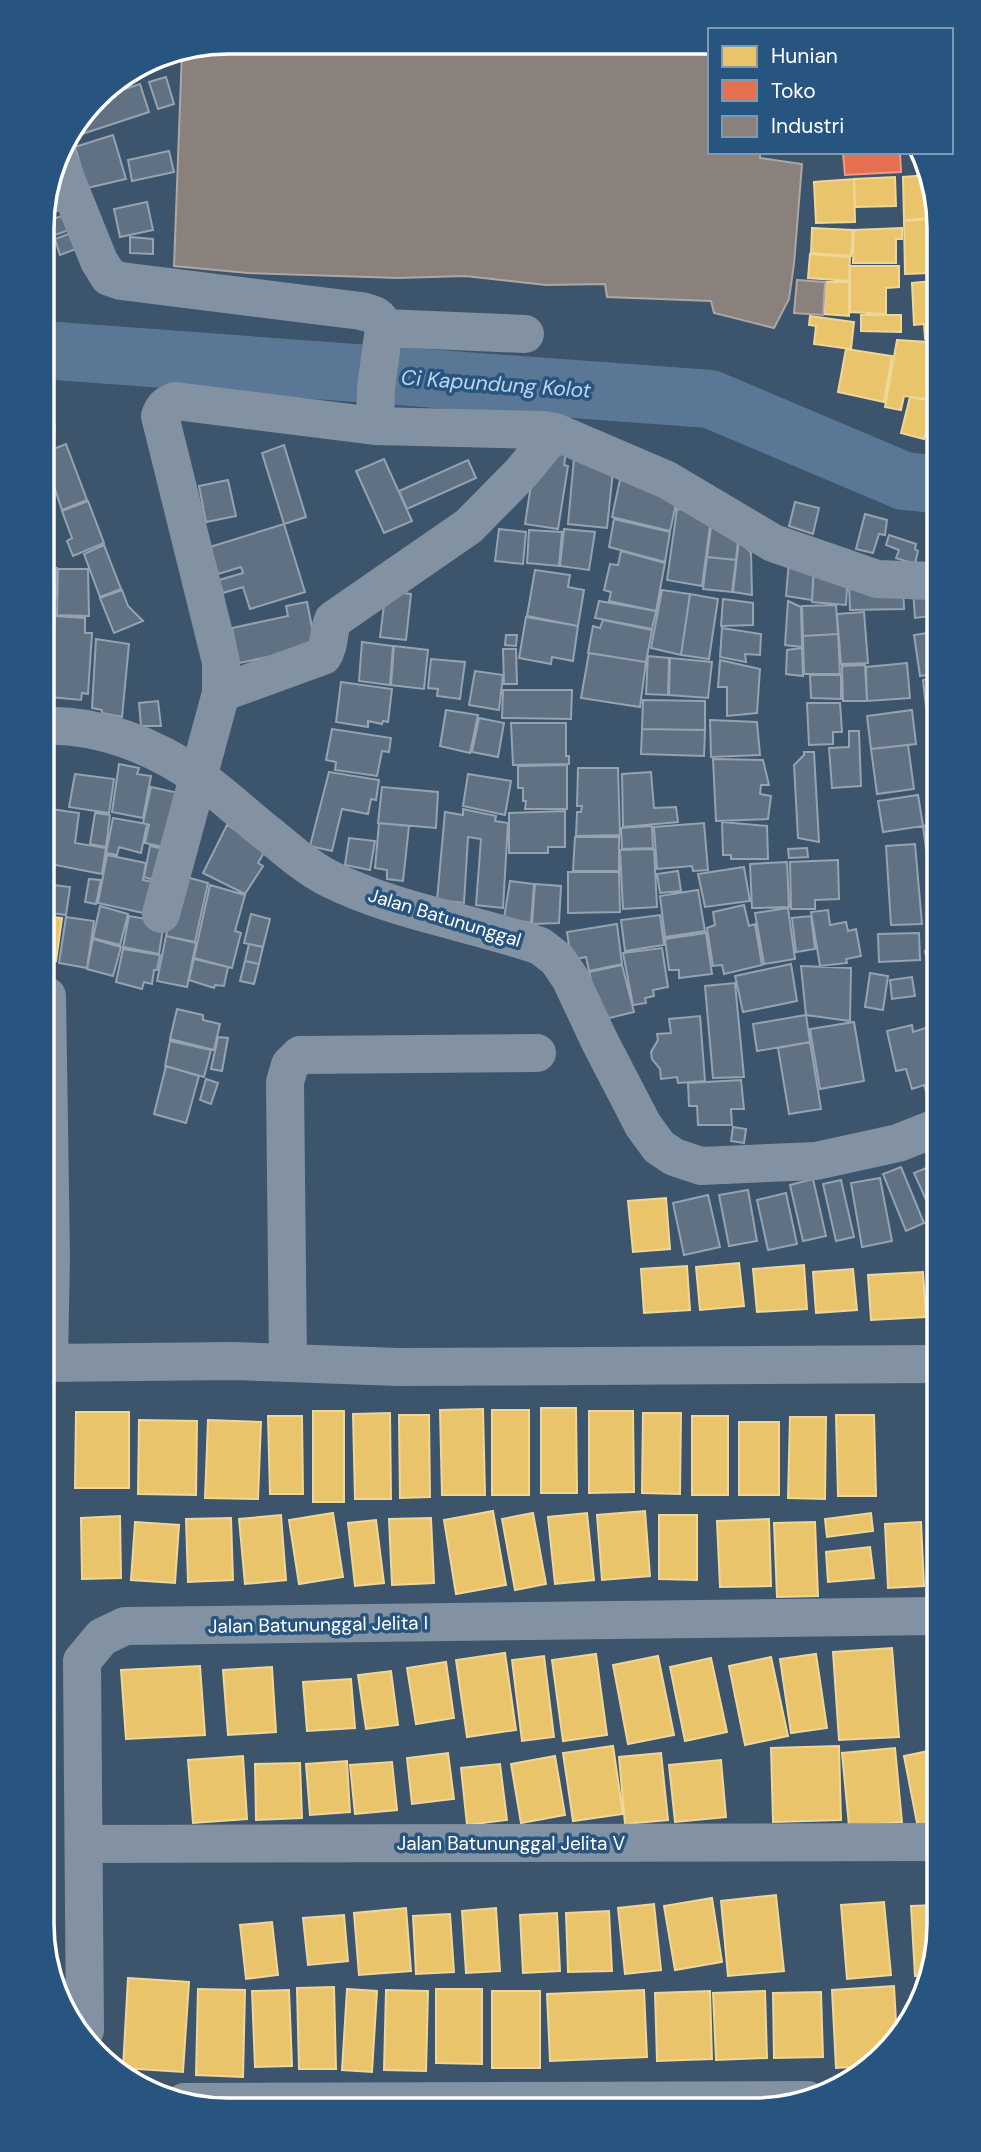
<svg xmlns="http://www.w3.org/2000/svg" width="981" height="2152" font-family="'DM Sans',sans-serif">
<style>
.homes{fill:#e9c46a;stroke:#f0d697;stroke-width:2}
.shops{fill:#e76f51;stroke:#ee9a85;stroke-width:2}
.industry{fill:#8a817c;stroke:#ada7a3;stroke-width:2}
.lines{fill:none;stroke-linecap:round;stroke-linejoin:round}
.river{stroke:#5a7896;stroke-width:58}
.building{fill:#5f7183;stroke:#95a3b1;stroke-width:2}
.minor{stroke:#8292a2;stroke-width:38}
.labels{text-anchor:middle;stroke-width:7;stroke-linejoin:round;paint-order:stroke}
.street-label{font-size:19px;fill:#fff;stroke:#285580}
.water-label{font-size:21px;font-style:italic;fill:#bbd6ed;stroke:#285580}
.rim{fill:none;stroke:#fff;stroke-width:3.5}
</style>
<rect width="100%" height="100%" fill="#3c546c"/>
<!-- homes -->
<path class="homes" d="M929,175L933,180V218L904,220L903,177Z
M895,177L896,206L855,207L854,179Z
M854,179L855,222L816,223L814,182Z
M933,219L931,273L905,274L904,221Z
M812,228L853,230L851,256L811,253Z
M902,228V239H896V263H853L854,230Z
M810,254L850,257L849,281L808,278Z
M850,266H899V287L886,288V314L850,312Z
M933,281V338L925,339L924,324L914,325L912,283Z
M825,282H849V316L824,314Z
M861,315H901V332L861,331Z
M810,316L854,322L851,349L814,344L816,326L809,325Z
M897,340L928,342L927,356L933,357V400L904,396L901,410L885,407Z
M846,349L892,356L884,402L838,392Z
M910,397L933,401V428L928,426L924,439L901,433Z
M45,916L62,918L56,961L45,959Z
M666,1198L670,1249L633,1252L628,1201Z
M739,1263L744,1306L700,1310L696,1267Z
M804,1265L807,1309L757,1312L753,1269Z
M687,1266L690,1310L644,1313L641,1269Z
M853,1269L857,1310L816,1313L813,1272Z
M923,1272L926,1317L871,1320L868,1275Z
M541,1408H576L577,1493H541Z
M483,1409L485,1495H442L440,1410Z
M492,1410H529V1495H492Z
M313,1411H344V1502H313Z
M589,1411H633L634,1492L589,1493Z
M76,1412H129V1488H75Z
M390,1413L391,1499H355L353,1414Z
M643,1413H681L680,1494L642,1493Z
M399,1415H429L430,1497L400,1498Z
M836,1415H874L876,1496H838Z
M268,1416H302L303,1494H270Z
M692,1416H728V1495H692Z
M790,1417H826L825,1499L788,1498Z
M139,1420L197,1421L196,1495L138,1494Z
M208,1420L261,1422L258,1499L205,1498Z
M739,1422H779V1495H739Z
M493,1511L506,1585L456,1594L444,1520Z
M645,1511L650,1576L602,1580L597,1515Z
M333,1513L343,1577L299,1584L289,1520Z
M533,1513L546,1584L515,1590L502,1519Z
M587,1513L594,1580L555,1584L548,1517Z
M871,1513L873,1531L827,1537L825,1519Z
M281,1515L286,1580L245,1584L239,1519Z
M659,1515H697V1580L659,1579Z
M120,1516L121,1578L82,1579L81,1518Z
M47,1517H53L54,1601H47Z
M231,1518L233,1580L188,1582L186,1519Z
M431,1518L434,1583L392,1585L389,1519Z
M769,1519L771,1586L720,1587L717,1521Z
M376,1520L384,1583L355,1586L348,1523Z
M135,1522L179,1525L175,1583L131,1580Z
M815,1522L818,1596L777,1597L774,1523Z
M921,1522L924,1586L888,1588L885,1524Z
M930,1526H937V1591H931Z
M870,1547L874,1578L828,1582L826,1552Z
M892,1648L899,1737L839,1740L833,1652Z
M505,1653L516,1730L467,1737L456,1660Z
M596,1654L607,1735L563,1741L552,1660Z
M816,1654L827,1728L791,1733L780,1659Z
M544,1656L554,1737L522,1741L512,1660Z
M658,1656L674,1735L628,1744L613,1665Z
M771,1657L788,1736L745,1745L729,1666Z
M711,1658L727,1732L685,1741L670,1667Z
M446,1662L454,1718L416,1724L407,1668Z
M200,1666L205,1735L126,1739L121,1670Z
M272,1667L276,1732L228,1735L223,1670Z
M391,1671L398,1725L366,1729L358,1675Z
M351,1679L355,1728L307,1731L303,1682Z
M613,1746L623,1814L573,1821L563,1753Z
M839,1746L841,1820L773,1822L771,1748Z
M895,1748L902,1822L849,1826L842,1753Z
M938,1749V1830L919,1833L904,1756Z
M448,1753L454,1799L412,1804L407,1758Z
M661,1753L668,1820L625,1824L619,1757Z
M243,1756L247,1819L193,1823L188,1760Z
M555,1756L565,1815L521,1823L511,1764Z
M721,1760L726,1817L675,1822L669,1765Z
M347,1761L350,1812L310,1815L306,1764Z
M392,1762L397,1810L355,1814L350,1765Z
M300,1763L302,1818L256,1820L255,1764Z
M500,1764L507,1820L467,1825L461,1768Z
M776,1895L784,1971L728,1976L721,1901Z
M712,1898L722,1962L675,1970L664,1906Z
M884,1902L891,1975L847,1979L841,1905Z
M654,1904L661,1970L625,1974L618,1908Z
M938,1905L939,1936L923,1976H915L911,1906Z
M406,1908L411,1971L359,1975L354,1913Z
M496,1908L500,1971L466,1973L462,1911Z
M609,1911L612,1971L568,1972L566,1913Z
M557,1913L560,1971L523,1973L520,1915Z
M450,1914L454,1972L416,1974L413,1916Z
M344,1915L348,1961L308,1965L303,1918Z
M272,1922L278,1975L246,1979L240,1925Z
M128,1978L189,1982L183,2072L123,2068Z
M894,1986L897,2040L869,2066L836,2068L832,1990Z
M334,1987L336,2069H299L297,1988Z
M198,1989L245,1990L243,2077L196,2075Z
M347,1989L377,1991L372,2072L342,2070Z
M436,1989H482V2064L436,2063Z
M289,1990L292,2066L255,2067L252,1991Z
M386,1990L428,1991L426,2071L384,2070Z
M644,1990L647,2057L550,2061L547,1994Z
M492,1991H540V2068H492Z
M710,1991L712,2059L657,2061L655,1993Z
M765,1991L767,2058L716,2060L713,1993Z
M821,1992L823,2057L774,2058L773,1993Z"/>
<!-- shops -->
<path class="shops" d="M900,152L901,172L845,175L843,153Z"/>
<!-- industry -->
<path class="industry" d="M229,42L710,45V152H760V158L802,164L794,264L789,299L774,328L714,313L711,301L607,297L605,284L546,285L465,276L398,278L248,273L174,266L182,51Z
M797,280L825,282L823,315L794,313Z"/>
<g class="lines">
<!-- river -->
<path class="river" d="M43,350L710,399L904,481L934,484"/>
</g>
<!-- building -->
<path class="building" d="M166,77L174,104L158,109L149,82Z
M140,84L149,112L73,137L71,133L98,98Z
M113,135L126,179L87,188L75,147Z
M169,151L174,172L132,181L128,160Z
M50,188L67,206L47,216L44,211Z
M147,202L153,230L120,237L114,209Z
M73,212L78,227L55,235L50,220Z
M79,230L84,246L60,255L55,239Z
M130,237L153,239V254L130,253Z
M43,424L55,425L54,439H43Z
M66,444L87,500L62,510L43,453Z
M284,445L306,517L284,524L262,453Z
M566,453L564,465L568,466L558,529L525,524L535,459Z
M574,458L614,462L607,528L568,524Z
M384,459L412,521L384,533L356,471Z
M468,460L476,478L407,509L399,491Z
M621,475L679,491L670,531L612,517Z
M228,480L236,516L206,522L199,486Z
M88,501L104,543L73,556L67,541L72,538L62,511Z
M795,502L819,508L813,534L789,526Z
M677,509L701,511L711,519L702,586L667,580Z
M865,514L887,520L885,535L879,534L873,553L856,549Z
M614,519L670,532L665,562L609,547Z
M712,519L739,531L736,560L707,557Z
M284,524L305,592L250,609L243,587L223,593L219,580L243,573L241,567L218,574L210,547Z
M499,529L526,532L523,564L495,561Z
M564,529L595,532L589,570L560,566Z
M529,530L562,532L559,566L527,563Z
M889,535L916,544L915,549L918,551L915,564L896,558L899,550L886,545Z
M739,539L751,553L752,595L733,592Z
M104,545L121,589L100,597L84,554Z
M621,551L665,563L656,611L609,601L611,592L604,590L610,564L618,565Z
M707,557L736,560L732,592L703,589Z
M789,560L814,562L812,600L786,596Z
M46,567L57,568L50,691L44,690V582Z
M814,568L848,571L846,605L812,602Z
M58,569H88L89,616L57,615Z
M535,570L570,575L568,587L584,590L578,626L527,616Z
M849,582H903L904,609L850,610Z
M934,587V609L930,610L931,616L915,618L913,590Z
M122,590L128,606L143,621L114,633L100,598Z
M662,590L690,594L681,655L651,648Z
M394,592L411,594L406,640L380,637L385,597Z
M690,594L718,599L709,659L681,655Z
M723,599L753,603V625L721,626Z
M599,601L656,611L652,629L595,618Z
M788,601L801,607L802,647L785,645Z
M307,602L316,647L239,663L232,628L288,616L286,606Z
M836,605L838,634L803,636L802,606Z
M864,612L868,663L841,664L837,614Z
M55,616L85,618V633H92L88,694L82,693L81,700L50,697Z
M526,617L578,626L573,661L552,657L551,664L519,658Z
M603,620L652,630L646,662L588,653L593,626L600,628Z
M722,628L761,634L760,655L745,654L746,662L720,657Z
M934,632V674L920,676L914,635Z
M838,634L840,674H804L803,636Z
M506,635H517L516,646L505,645Z
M96,639L129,644L122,717L102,713V710L92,708Z
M362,642L393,646L390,685L359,681Z
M394,646L428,650L424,689L391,685Z
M802,648L803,676L786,674L787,650Z
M503,649H516L517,684H504Z
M589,653L646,662L640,707L581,698Z
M648,656L669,658L668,695L646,694Z
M670,658L712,662L708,698L669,695Z
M431,659L465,662L460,699L437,696L438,689L428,688Z
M720,660L760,669L757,713L727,716V687H718Z
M907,663L910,698L867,701L866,667Z
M865,665L867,701H843L842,666Z
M475,671L503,675L499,710L469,705Z
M810,675H841V699L811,698Z
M934,678V732L929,733L923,680Z
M341,682L392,689L388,722L383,721L382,724L368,721V727L336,722Z
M503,690H572L571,719L502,718Z
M643,700L705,701V730L642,729Z
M158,701L161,726H141L139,703Z
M807,703H840L842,732H833V744L809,745Z
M446,710L478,715L470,753L440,746Z
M912,710L916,744L871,749L867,716Z
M479,718L504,723L498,757L472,752Z
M710,720L757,722L760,755L711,757Z
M511,723H566V756H569V764L513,765Z
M332,729L391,738L389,752L382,751L377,776L335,770L336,762L326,760Z
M642,729L705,730L704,756L641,754Z
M849,731H859L861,786L832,788L829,748L849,747Z
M908,745L914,789L877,794L871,749Z
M804,752H814L819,842L798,838L794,765L804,755Z
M713,759L763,760L769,785H761L760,794L771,796L768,819L716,821Z
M119,764L139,768L137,774L151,776L143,818L112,812Z
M567,765V809H525L526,801H523V788H518V766Z
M578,768H618L620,835L576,836L577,812H581L582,806H577Z
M329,772L379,780L376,800L371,799L368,814L342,809L332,851L310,846Z
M651,772L654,808L676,807L678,822L623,827L622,774Z
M75,774L114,779L109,813L69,807Z
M468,774L511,781L505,815L463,806Z
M151,787L188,795L176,850L145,843L149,825L143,823Z
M382,787L438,792L436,828L378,823Z
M918,795L923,826L883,832L878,801Z
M44,808L79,813L75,843L106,848L102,874L45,863Z
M463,809L496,816L495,821L508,823L503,908L476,905L481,839L468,837L464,903L437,900L445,812L463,815Z
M565,811V847H548V853H509V813Z
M95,813L110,815L106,847L90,844Z
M113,818L147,824L141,853L119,847L117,855L106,853Z
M722,822L767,826L768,859H731V855H723Z
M379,823L409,826L403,881L387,879V870L375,868Z
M704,823L708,870L693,871L692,866L657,869L654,827Z
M227,825L266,849L258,863L263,866L245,894L203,873Z
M935,825V862L928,863L923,826Z
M652,826L653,848L622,849L621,828Z
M575,837H619V871H573Z
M349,838L375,841L370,870L345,865Z
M915,844L922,924L891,925L886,846Z
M150,846L175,851L167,884L144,877Z
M807,848L808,857L789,858L788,849Z
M654,849L657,907L623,909L620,850Z
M107,855L146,863L143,880L157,883L148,914L98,903Z
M838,860L839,899L815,900V909H791L790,862Z
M787,862L789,907L752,908L750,864Z
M744,867L750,901L705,907L698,874Z
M678,871L681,891L660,893L657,874Z
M568,872H619L620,912L568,913Z
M179,875L208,883L195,942L166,936Z
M89,879L101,880L96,904L85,902Z
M510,881L534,884L531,923L504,918Z
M45,884L70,887L66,915L45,912Z
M535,884L561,886L559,923L532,924Z
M210,885L245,895L235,931L241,933L232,968L194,958Z
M698,890L705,931L665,937L660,896Z
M744,905L749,926L755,924L762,965L724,974L722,965L713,966L707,928L715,925L713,912Z
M100,906L128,914L120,945L93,938Z
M788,908L795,959L764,964L755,913Z
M828,910L830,925L846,922L848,931L856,929L861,956L846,959L847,963L820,966L811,912Z
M251,914L270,919L263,947L244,943Z
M660,915L664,945L625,951L621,920Z
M129,916L164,922L159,954L123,947Z
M811,916L815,949L796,952L792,918Z
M66,917L94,921L87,968L59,963Z
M617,924L622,964L589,971L586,957L571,960L567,932Z
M706,933L712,974L679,978V970H669L665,939Z
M919,933L920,960L879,962L878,934Z
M166,936L196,943L187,987L157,981Z
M93,939L121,947L113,976L87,969Z
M249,944L263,947L259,964L245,961Z
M662,948L668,987L653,990L654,996L645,998L646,1003L633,1005L623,953Z
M935,948V974L930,975L925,951Z
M123,949L160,955L157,970H154L152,984L144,982L142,989L116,982Z
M194,959L228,967L224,986L215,985L214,988L189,980Z
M245,961L259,964L254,984L240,981Z
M791,964L797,1001L743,1012L735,976Z
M622,965L634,1012L601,1020L589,972Z
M801,966L851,968L850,1021L806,1015Z
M870,973L888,976L883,1010L865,1007Z
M912,977L915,996L892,999L890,980Z
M735,983L744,1077L713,1078L705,986Z
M177,1009L203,1015V1020L220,1024L214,1050L170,1039Z
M806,1015L810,1042L757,1051L753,1024Z
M700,1016L705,1081L678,1083L677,1077L661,1079L660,1069L652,1059L651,1052L658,1040L657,1034L671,1033L669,1019Z
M854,1022L864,1081L820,1089L810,1029Z
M912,1025L913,1032L935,1025L936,1091L927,1094L924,1085L912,1089L906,1069L896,1071L887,1031Z
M218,1037L228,1038L222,1071L211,1069Z
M170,1041L211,1050L204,1077L165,1066Z
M810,1042L821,1109L789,1114L778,1048Z
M166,1066L199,1076L186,1123L154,1114Z
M206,1079L218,1083L211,1104L200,1100Z
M741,1080L744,1109H731L732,1125H698L697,1106H689L688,1083Z
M733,1127L746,1129L744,1143L731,1141Z
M936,1164V1222L914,1173Z
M901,1167L924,1223L906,1231L883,1174Z
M880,1178L892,1241L862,1247L851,1183Z
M813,1179L826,1236L803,1241L790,1185Z
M841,1180L854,1237L836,1241L823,1184Z
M748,1190L757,1241L729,1246L719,1195Z
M786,1193L797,1244L768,1250L757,1200Z
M708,1195L720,1247L684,1255L673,1203Z"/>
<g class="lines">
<!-- minor -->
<path class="minor" d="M58,159L99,261L109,277L121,281L361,311C373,314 380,315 384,328L376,388L375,426
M384,328L525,334
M221,693L323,656C330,646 328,632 333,620L469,526L522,472L555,432
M44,726C98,724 155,746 198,777C224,795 247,818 272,837C290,852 307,867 328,878C393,911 471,922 540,946L557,959L570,978L600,1042L643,1125L659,1147L674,1157L701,1166L816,1161L898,1143L936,1128
M161,914L221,693V662L160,416C163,407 167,404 175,401L375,426L543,430L555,432L667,480L773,543L877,579L934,581
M47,996L51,1256L49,1362
M46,1363L233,1361L398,1367L937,1364
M288,1363L285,1082L290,1065L300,1055L537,1053
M84,1844L938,1842
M85,2030L82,1661L102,1637L125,1626L937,1616
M184,2102L808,2100"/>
</g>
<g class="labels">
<!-- street labels -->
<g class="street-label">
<text transform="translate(445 917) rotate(17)" y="7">Jalan Batununggal</text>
<text transform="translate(318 1624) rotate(-1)" y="7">Jalan Batununggal Jelita I</text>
<text x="511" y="1850">Jalan Batununggal Jelita V</text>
</g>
<!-- water labels -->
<g class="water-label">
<text transform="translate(496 384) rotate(4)" y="7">Ci Kapundung Kolot</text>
</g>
</g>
<!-- crop -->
<path d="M0 0H981V2152H0ZM228 54H753A174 174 0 0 1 927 228V1924A174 174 0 0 1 753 2098H228A174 174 0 0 1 54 1924V228A174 174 0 0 1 228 54Z" fill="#285580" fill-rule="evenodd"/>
<path class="rim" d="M228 54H753A174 174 0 0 1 927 228V1924A174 174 0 0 1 753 2098H228A174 174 0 0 1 54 1924V228A174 174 0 0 1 228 54Z"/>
<!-- legend -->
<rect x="708" y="28" width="245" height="126" fill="#285580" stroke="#7e99b3" stroke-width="2"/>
<rect x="722" y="46" width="35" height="21" fill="#e9c46a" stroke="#7e99b3" stroke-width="2"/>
<text x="771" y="63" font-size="21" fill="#ffffff">Hunian</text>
<rect x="722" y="80" width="35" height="21" fill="#e76f51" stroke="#7e99b3" stroke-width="2"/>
<text x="771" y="98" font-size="21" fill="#ffffff">Toko</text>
<rect x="722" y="116" width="35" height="21" fill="#8a817c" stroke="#7e99b3" stroke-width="2"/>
<text x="771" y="133" font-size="21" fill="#ffffff">Industri</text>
</svg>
